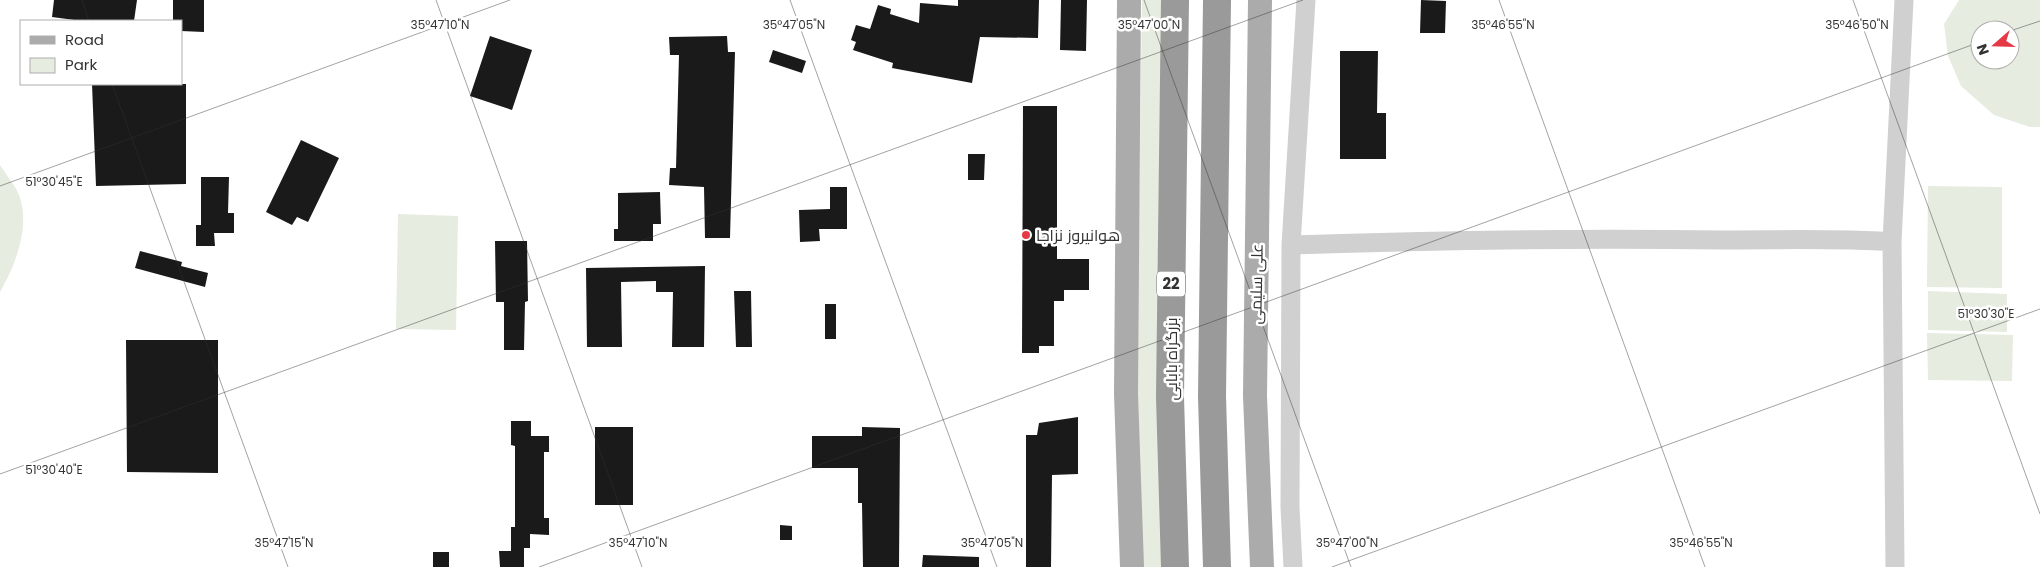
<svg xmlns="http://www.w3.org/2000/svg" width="2040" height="567" font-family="Poppins,Cairo,sans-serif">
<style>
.green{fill:#e6ecdf;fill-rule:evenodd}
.building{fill:#1a1a1a}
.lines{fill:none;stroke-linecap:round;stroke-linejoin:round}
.minor{stroke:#d0d0d0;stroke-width:19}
.major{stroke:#ababab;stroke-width:24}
.highway{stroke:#9a9a9a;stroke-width:28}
.ticks{fill:none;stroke:#333;stroke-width:1;stroke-opacity:0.45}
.poi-dot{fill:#e63946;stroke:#fff;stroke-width:2}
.labels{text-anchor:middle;stroke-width:5;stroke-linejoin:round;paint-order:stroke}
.shield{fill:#fff;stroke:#707070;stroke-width:1}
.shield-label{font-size:15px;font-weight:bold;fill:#333}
.poi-label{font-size:16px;fill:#333;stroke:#fff;text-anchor:start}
.street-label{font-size:16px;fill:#333;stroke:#fff}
.ticks-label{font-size:12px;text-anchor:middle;fill:#333;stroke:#fff;stroke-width:5;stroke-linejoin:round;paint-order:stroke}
</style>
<rect width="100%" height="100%" fill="#fff"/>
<!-- green -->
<path class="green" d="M1142,0H1164L1162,567H1139L1137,352Z
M1959,0H2040V127H2030L1994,115L1961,86L1948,56L1944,24ZM1980,30H2010V60H1980Z
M0,165C6,175 17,187 20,198C30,228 15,266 0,292Z
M1928,186L2002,187V288L1927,287Z
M398,214L458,216L456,330L396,329Z
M1928,291L2007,294V332L1928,330Z
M1927,333L2013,335L2012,381L1928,380Z"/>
<!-- building -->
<path class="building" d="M54,0H137L134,21H82L52,17Z
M173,0H204V32L181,31V21H173Z
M958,0H1039L1038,38L980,37L972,83L892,68L893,63L853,50L856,42L851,40L856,25L870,29L878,5L891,9L890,14L919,23L920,3L958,6Z
M1061,0H1087L1086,51L1060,50Z
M1421,0L1446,1L1445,33H1420Z
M490,36L532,50L512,110L470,96Z
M727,36L728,52H735L730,238H705L704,187L669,185L670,168H676L679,55H670L669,37Z
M773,50L806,61L802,73L769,62Z
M1340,51H1378L1377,113H1386V159H1340Z
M92,84H186V184L96,186Z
M1023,106H1057V259H1089V290H1064V301H1054V346H1039V353H1022Z
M301,140L339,158L308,222L297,217L292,225L266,212Z
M968,154H985L984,180H968Z
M201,177H229L228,213H234V233H214L215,246H196V225H201Z
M830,187H847V229H819L820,241L800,242L799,210L830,209Z
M660,192L661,224H653V241H614V229H618V193Z
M495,241H527L528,301L525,302L524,350H504V302H496Z
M140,251L182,262L181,266L208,273L205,287L135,268Z
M705,266L704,347H672L673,292H656V281L621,282L622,347H587L586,268Z
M734,291H751L752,347H736Z
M825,304H836V339H825Z
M126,340H218V473L127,472Z
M1078,417V474L1052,475L1051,567H1026V435H1037L1039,423Z
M511,421H531V436H549V452H544V518H549V535L530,534V548H524V567H500L499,551H511V527H515V446L511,445Z
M595,427H633V505H595Z
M862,427L900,428L899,567H863L862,503H858V468H812V436H862Z
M780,525L792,526V540H780Z
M433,552H449V567H433Z
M923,555L979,557V567H922Z"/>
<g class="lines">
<!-- minor -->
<path class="minor" d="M1892,242L1904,0
M1291,245L1306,0
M1293,567L1290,507L1291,245C1435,240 1578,238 1722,240C1779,240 1836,238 1892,242L1895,567"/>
<!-- major -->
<path class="major" d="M1129,0L1126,394L1132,567
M1260,0L1255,396L1262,567"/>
<!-- highway -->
<path class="highway" d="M1175,567L1170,397L1175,0
M1217,567L1212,396L1217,0"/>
</g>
<!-- ticks -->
<path class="ticks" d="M82,0L89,21M436,0L642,567M790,0L997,567M1144,0L1351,567M1499,0L1705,567M1853,0L2040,514M2010,31L2040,21M112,84L288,567M0,186L510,0M0,474L1303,0M539,567L1980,42M1332,567L2040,309"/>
<!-- markers -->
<circle class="poi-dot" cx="1026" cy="235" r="5"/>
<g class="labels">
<!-- shield labels -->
<rect class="shield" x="1157" y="271.5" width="28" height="25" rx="4"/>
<g class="shield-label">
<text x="1171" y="289">22</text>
</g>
<!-- poi labels -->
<g class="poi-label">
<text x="1036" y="241">هوانیروز نزاجا</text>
</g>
<!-- street labels -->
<g class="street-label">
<text transform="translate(1256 284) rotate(-89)" y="6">علی سلیمی</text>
<text transform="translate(1171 359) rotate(-90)" y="6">بزرگراه بابایی</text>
</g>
</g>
<g class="ticks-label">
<text x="440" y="29">35°47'10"N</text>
<text x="794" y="29">35°47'05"N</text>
<text x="1149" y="29">35°47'00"N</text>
<text x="1857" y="29">35°46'50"N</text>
<text x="1503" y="29">35°46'55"N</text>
<text x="54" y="186">51°30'45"E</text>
<text x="1986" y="318">51°30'30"E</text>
<text x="54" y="474">51°30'40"E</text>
<text x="284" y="547">35°47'15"N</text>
<text x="638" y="547">35°47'10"N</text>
<text x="992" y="547">35°47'05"N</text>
<text x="1347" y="547">35°47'00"N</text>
<text x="1701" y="547">35°46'55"N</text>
</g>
<!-- legend -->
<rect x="20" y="20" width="162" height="65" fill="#ffffff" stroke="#adadad"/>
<rect x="30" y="36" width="25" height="8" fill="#ababab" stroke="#adadad"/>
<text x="65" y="45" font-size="15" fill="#333333">Road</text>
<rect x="30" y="58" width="25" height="15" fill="#e6ecdf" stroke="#adadad"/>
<text x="65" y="70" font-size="15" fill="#333333">Park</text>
<!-- north arrow -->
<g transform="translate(1995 45) rotate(250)"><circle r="24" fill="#ffffff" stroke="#adadad"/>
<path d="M0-4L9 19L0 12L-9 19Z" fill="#e63946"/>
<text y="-8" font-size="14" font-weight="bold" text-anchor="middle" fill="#333333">N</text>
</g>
</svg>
